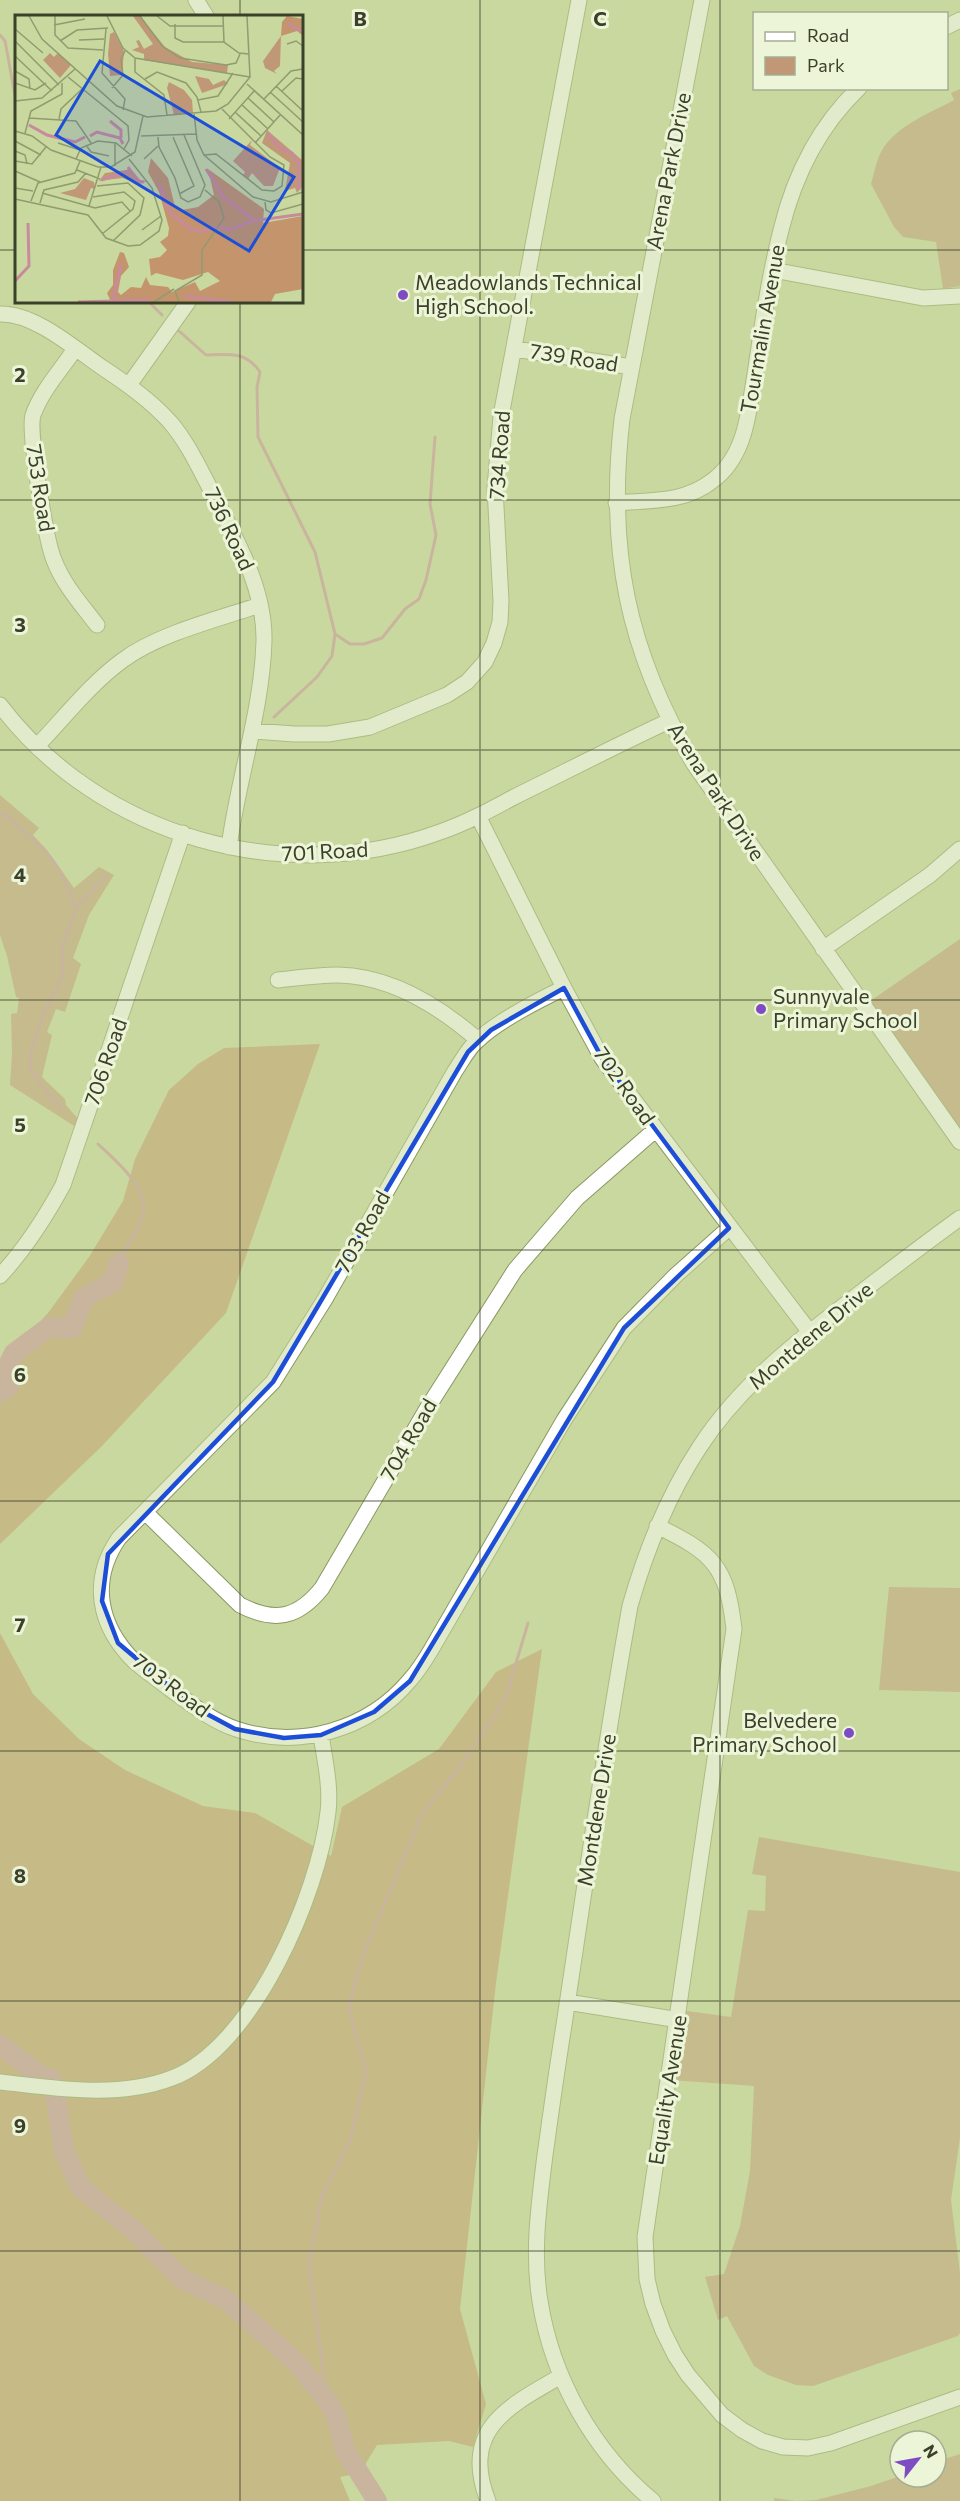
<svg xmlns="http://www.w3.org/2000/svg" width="960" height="2501" font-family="Commissioner,sans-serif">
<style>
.green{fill:#c09878}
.forest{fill:#c4946c}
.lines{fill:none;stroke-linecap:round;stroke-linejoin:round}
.stream{stroke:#c98a9d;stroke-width:3}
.river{stroke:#c98a9d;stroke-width:20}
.minor-casing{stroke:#8b9863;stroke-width:17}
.minor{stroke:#fff;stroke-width:15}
.marked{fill:none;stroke:#1d4ed8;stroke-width:4.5;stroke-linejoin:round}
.grid{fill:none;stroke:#3a4029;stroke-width:1.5;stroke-opacity:0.55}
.poi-dot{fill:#7f4bc3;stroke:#edf5d9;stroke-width:2}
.labels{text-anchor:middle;stroke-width:6;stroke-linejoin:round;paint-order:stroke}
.street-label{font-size:21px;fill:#3a4029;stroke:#edf5d9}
.poi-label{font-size:21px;fill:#3a4029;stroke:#edf5d9;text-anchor:start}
.inset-river{fill:none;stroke:#c98a9d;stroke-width:3}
.inset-road{fill:none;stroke:#909b70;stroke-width:1.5}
.view{fill:#1d4ed8;fill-opacity:0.15;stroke:#1d4ed8;stroke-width:3}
.inset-edge{fill:none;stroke:#3a4029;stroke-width:3}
.grid-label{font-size:20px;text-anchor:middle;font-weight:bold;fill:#3a4029;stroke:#edf5d9;stroke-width:6;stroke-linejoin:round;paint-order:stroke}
</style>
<rect width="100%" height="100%" fill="#c9d89f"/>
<!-- green -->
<path class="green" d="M960,89V286L943,289L936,242L903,237L894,227L871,184C874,174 876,162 881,152C895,126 930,113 954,100L951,93Z
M0,795L39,828L33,835L47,850L74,888L99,867L114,875L89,915L73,958L81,964L65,1012L56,1009L47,1032L52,1035L42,1077L65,1099L66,1105L84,1126L82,1131L10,1085L12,1053L11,1014L17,1013L19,998L16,997L7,956L0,935Z
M960,939V1140L863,1006Z
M889,1587L960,1588V1692L879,1690Z
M759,1837L960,1872V2138L951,2200L960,2273V2333L958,2336L813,2386L796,2385L768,2375L754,2366L727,2316L718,2320L705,2277L724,2274L740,2226L750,2171L754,2086L670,2080L680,2010L731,2017L748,1910L765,1911L766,1876L752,1874Z
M960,2454V2501H774V2498L796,2501L816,2500L871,2486L900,2476L936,2477V2462Z"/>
<!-- forest -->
<path class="forest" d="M320,1044L226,1313L102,1446L0,1544V1365L48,1313L89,1257L123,1201L135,1159L169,1090L198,1064L224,1048Z
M0,1627V1633L33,1694L79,1739L125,1770L203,1806L255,1813L331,1856L342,1807L439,1749L496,1672L542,1649L496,1983L460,2309L486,2404L473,2447L449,2441L377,2445L360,2473L340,2477L350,2501H0Z"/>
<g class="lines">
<!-- stream -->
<path class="stream" d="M0,35L5,41L16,101
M149,302L162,315
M179,331L206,355C228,354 246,351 260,372L257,387L258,437L315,552L335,634L332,656L317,677L274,717
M335,634L350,644H364L382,638L405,609L419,599L426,580L436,535L430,504L435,437
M0,812C39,842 61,859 75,909
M62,1109L39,1083L30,1068L32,1046L43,1015L63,975V945L75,909L105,876
M98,1144C116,1161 154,1191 141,1221C135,1235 125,1248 119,1263
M327,2400L309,2265L322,2196L350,2141L366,2073L349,2008L361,1960L422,1814L467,1757L505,1700L528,1623"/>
<!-- river -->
<path class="river" d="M0,1392L9,1386V1380L4,1373L14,1353L49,1327L72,1328L84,1298L113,1282L119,1263
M0,2045L40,2075L51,2079L55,2092L64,2151L81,2188L130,2227L182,2279L225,2299L295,2361L327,2400L336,2416L345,2450L377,2501"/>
<defs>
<path id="minor" d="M196,0L206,16
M702,0L622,419C607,549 627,651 694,764L960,1142
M946,27L960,20
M773,270L923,298L960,296
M0,314C35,313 75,349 103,368C127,384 150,400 170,422C188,443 199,468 212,492C235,538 265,587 264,641C262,711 238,778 229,847
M75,349C61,370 42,390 33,415C28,431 46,541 54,560C63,584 81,604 97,625
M515,349L632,367
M129,385L188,302
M616,503C650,500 684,503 712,481C726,471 735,457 741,441C749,420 751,396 755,374C762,326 769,277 781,230C794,177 818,127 859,88
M0,705C100,837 285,889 440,832C466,823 490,810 514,797C565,772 617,745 669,721
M253,731L294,734H328L370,727L447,695L467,682L485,662L494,643L500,622L501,601L495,488L501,416L579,0
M38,745C65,717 91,683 123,660C158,634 218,619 260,605
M478,816L564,988L602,1058L809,1331
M823,949L930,875L960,849
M278,980C297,978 318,975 338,975C391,976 439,1006 478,1040
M564,988C539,1000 497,1022 478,1040C468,1048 462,1061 455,1071L325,1299L273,1382L119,1538C90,1580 98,1625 134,1661C145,1671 159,1680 170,1689C191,1704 212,1721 236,1729C299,1750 368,1730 410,1680C418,1671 425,1660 431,1650L564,1420L624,1328L676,1275L729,1228
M0,1276C26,1248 45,1218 63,1185L183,833
M145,1512L240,1605C275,1623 298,1618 322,1588L428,1407L515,1270L577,1198L655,1130
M657,1526C713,1553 727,1566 734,1629L645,2237L647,2279L653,2304L663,2331L675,2355L688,2375L722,2415L742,2430L762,2441L783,2447L808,2448L831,2443L960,2397
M567,2002L679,2020
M0,2082C56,2088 117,2099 172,2078C253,2048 319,1893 328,1812C331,1787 325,1761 321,1735
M488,2501C460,2429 509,2406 561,2376
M653,2501C593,2451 552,2378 540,2301C532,2252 539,2204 545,2155C551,2112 557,2068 564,2025C585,1885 605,1745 630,1606C646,1550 667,1497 699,1448C739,1386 797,1341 855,1297C890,1270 924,1244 960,1218"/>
</defs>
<!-- minor casing -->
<use href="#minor" class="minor-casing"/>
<!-- minor -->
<use href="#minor" class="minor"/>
</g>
<!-- marked area -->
<path d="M0 0H960V2501H0ZM564,988L602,1058L729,1228L624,1328L410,1681L374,1712L321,1735L284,1738L235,1729L194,1707L118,1643L102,1601L108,1554L273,1382L468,1052L491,1030Z" fill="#c9d89f" fill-opacity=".55" fill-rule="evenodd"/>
<path class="marked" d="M564,988L602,1058L729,1228L624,1328L410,1681L374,1712L321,1735L284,1738L235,1729L194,1707L118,1643L102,1601L108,1554L273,1382L468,1052L491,1030Z"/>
<!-- grid -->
<path class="grid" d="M240,0V16M480,0V2501M720,0V2501M0,250H16M302,250H960M240,302V2501M0,500H960M0,750H960M0,1000H960M0,1250H960M0,1501H960M0,1751H960M0,2001H960M0,2251H960"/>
<!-- markers -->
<g class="poi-dot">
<circle cx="403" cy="295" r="6"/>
<circle cx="761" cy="1009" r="6"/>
<circle cx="849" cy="1733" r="6"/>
</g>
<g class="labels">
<!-- street labels -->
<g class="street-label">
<text transform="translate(669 171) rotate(-79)" y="7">Arena Park Drive</text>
<text transform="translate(763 329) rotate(-80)" y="7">Tourmalin Avenue</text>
<text transform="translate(574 358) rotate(9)" y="7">739 Road</text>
<text transform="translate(500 455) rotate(-86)" y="7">734 Road</text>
<text transform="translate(40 488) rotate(81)" y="7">753 Road</text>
<text transform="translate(229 529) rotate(65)" y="7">736 Road</text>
<text transform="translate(716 792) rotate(57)" y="7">Arena Park Drive</text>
<text transform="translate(325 852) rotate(-3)" y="7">701 Road</text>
<text transform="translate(106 1062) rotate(-71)" y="7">706 Road</text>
<text transform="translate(624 1086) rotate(55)" y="7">702 Road</text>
<text transform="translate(363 1232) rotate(-61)" y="7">703 Road</text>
<text transform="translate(811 1336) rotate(-40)" y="7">Montdene Drive</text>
<text transform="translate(409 1440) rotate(-60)" y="7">704 Road</text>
<text transform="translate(171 1686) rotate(37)" y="7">703 Road</text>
<text transform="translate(597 1810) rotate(-81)" y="7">Montdene Drive</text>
<text transform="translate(668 2090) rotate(-81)" y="7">Equality Avenue</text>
</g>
<!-- poi labels -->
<g class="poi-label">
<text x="415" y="290">Meadowlands Technical<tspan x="415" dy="24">High School.</tspan></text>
<text x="773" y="1004">Sunnyvale<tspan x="773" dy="24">Primary School</tspan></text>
<text x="837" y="1728" text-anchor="end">Belvedere<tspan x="837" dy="24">Primary School</tspan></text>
</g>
</g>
<!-- overview -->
<g transform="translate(15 15)">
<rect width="288" height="288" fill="#c9d89f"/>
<path d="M118,1H125L150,32L177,47L213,50L212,58L129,45V39L117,35L124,32L121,26L124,25L129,34L138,29ZM99,17L109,36L107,60L95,61L93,39L95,19ZM266,21L265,51L259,56L262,59L250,53L248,46ZM35,38L39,42L43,38L56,50L45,63L28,45ZM180,61L194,64L198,70L209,65L213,69L187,78ZM154,67L169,75L177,85L178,98L159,100L152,73ZM252,115L287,145L288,171L282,178L280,173L270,176L275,148L247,128ZM237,125L235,130L265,153L258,171H249L237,158L233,164L228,160L230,157L218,146ZM114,152L126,166H132L125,169L107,163L84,166L90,158L112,155ZM69,163L79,167L80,174L76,173L71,185L45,178L60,174Z" fill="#c09878"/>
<path d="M272,1L288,4V21L282,16L266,21L267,7ZM136,143L153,163L160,192L167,195L183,192L199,180L193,154L249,194L248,208L288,201V274L260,279L256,287H96L92,278L98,270V255L105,237L109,238L114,252L106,261L103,277L106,280L116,272L126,273L131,262L135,270L153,272L157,277L180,267L185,276L205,266L193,257L168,265L141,258L136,261L134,244L145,242L152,235L145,227L153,221L154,213L144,177L133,157Z" fill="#c4946c"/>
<path class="inset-river" d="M272,8L288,17M95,106L106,115V123M14,110L32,120L60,127L70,122M253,119L265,133L277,138L284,149V175M75,121L82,117L105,123L108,129M113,152L123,166L129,167M191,154L209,183L241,206M86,165L114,156M144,169L155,198L176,214L186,216L204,212L214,215L237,206L288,199M0,266L14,251L13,208M170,281L216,287M98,285L106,248M63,287L134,285"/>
<path class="inset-road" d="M14,1L27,24L102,91L132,102L201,96L213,89L235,62L232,1M40,1V20L53,33L88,35M92,1L108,33L120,43L235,62M125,1L147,31L165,43L211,50L221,48L225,39M142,1L155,11H208M208,1L209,27L224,38L234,39M160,9V23L168,27H209M39,10L70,4M0,14L28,38M91,14L87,58L110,84L108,95M64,25L89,24M0,26L44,70M45,26L62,15L93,13M272,29L281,26L288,31M0,41L37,76M120,43V57L149,80L152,100M0,56L14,64L15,74M53,62L113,111L114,125L109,134M130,64L142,57L171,68L182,82L186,97M0,68L20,75L31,68M232,69L288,120M261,71L288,96M97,73L108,60L106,44L110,36M267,76L281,63L288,64M255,77L288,107M233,83L259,107M249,84L276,56L288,54M183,85L203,81L218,58M0,86L27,83L60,54M227,90L253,114M220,97L246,121M179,98L182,125L189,140L238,182L256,187L288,177M14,103L61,106L76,128M44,104L46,94L67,74M214,104L240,75M0,116L17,121L36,135L83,152H96L120,137L128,101M10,118L16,96L47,79V68M126,121L181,119M143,122L144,132L160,163L166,183L173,187L185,182L190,170L169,120M158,122L179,171L164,179M0,126L26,140M43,128L65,135M100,128V151M240,128L266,99M71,130L76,137L94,141M0,136L10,140L12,149M189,140L201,139L247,175L259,176L267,171L269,150L255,142L207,94M61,144L66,133L83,126L101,128L117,141M129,144L143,131M0,146L17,149L31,132M62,155L85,164M0,156L25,167M82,171L113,168L129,183L125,200L98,226M0,173L18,176M27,178L80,193L107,187L115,196M78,182L109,177L120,186L118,194L87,219M0,184L73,200L91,223L113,231L125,230L144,216L147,205L137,173L114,144M16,186L23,168L60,158L65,146M250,187L251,195L256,198L288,189M25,188L29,175L63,167L71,158M74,191L86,152M127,215L146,201M139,287L159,274M164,287L160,276L187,260V235L209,203L204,187L190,175"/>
<path class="view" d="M85,46L279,162L234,236L41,120Z"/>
<rect width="288" height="288" class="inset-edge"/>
</g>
<g class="grid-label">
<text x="360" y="26">B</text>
<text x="600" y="26">C</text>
<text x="20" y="382">2</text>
<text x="20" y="632">3</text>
<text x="20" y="882">4</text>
<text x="20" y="1132">5</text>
<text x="20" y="1382">6</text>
<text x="20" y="1632">7</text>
<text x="20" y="1883">8</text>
<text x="20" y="2133">9</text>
</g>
<!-- legend -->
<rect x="753" y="12" width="195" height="78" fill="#edf5d9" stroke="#a5ad93" stroke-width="1.5"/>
<rect x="765" y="32" width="30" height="9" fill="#ffffff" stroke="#a5ad93" stroke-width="1.5"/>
<text x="807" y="42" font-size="18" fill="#3a4029">Road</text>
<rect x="765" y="57" width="30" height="18" fill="#c09878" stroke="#a5ad93" stroke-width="1.5"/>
<text x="807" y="72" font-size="18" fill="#3a4029">Park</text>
<!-- north arrow -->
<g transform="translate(918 2459) rotate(59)"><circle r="28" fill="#edf5d9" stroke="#a5ad93" stroke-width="1.5"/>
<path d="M0-4.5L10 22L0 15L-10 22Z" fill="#7f4bc3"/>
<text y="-9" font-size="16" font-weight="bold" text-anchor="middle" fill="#3a4029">N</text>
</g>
</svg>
